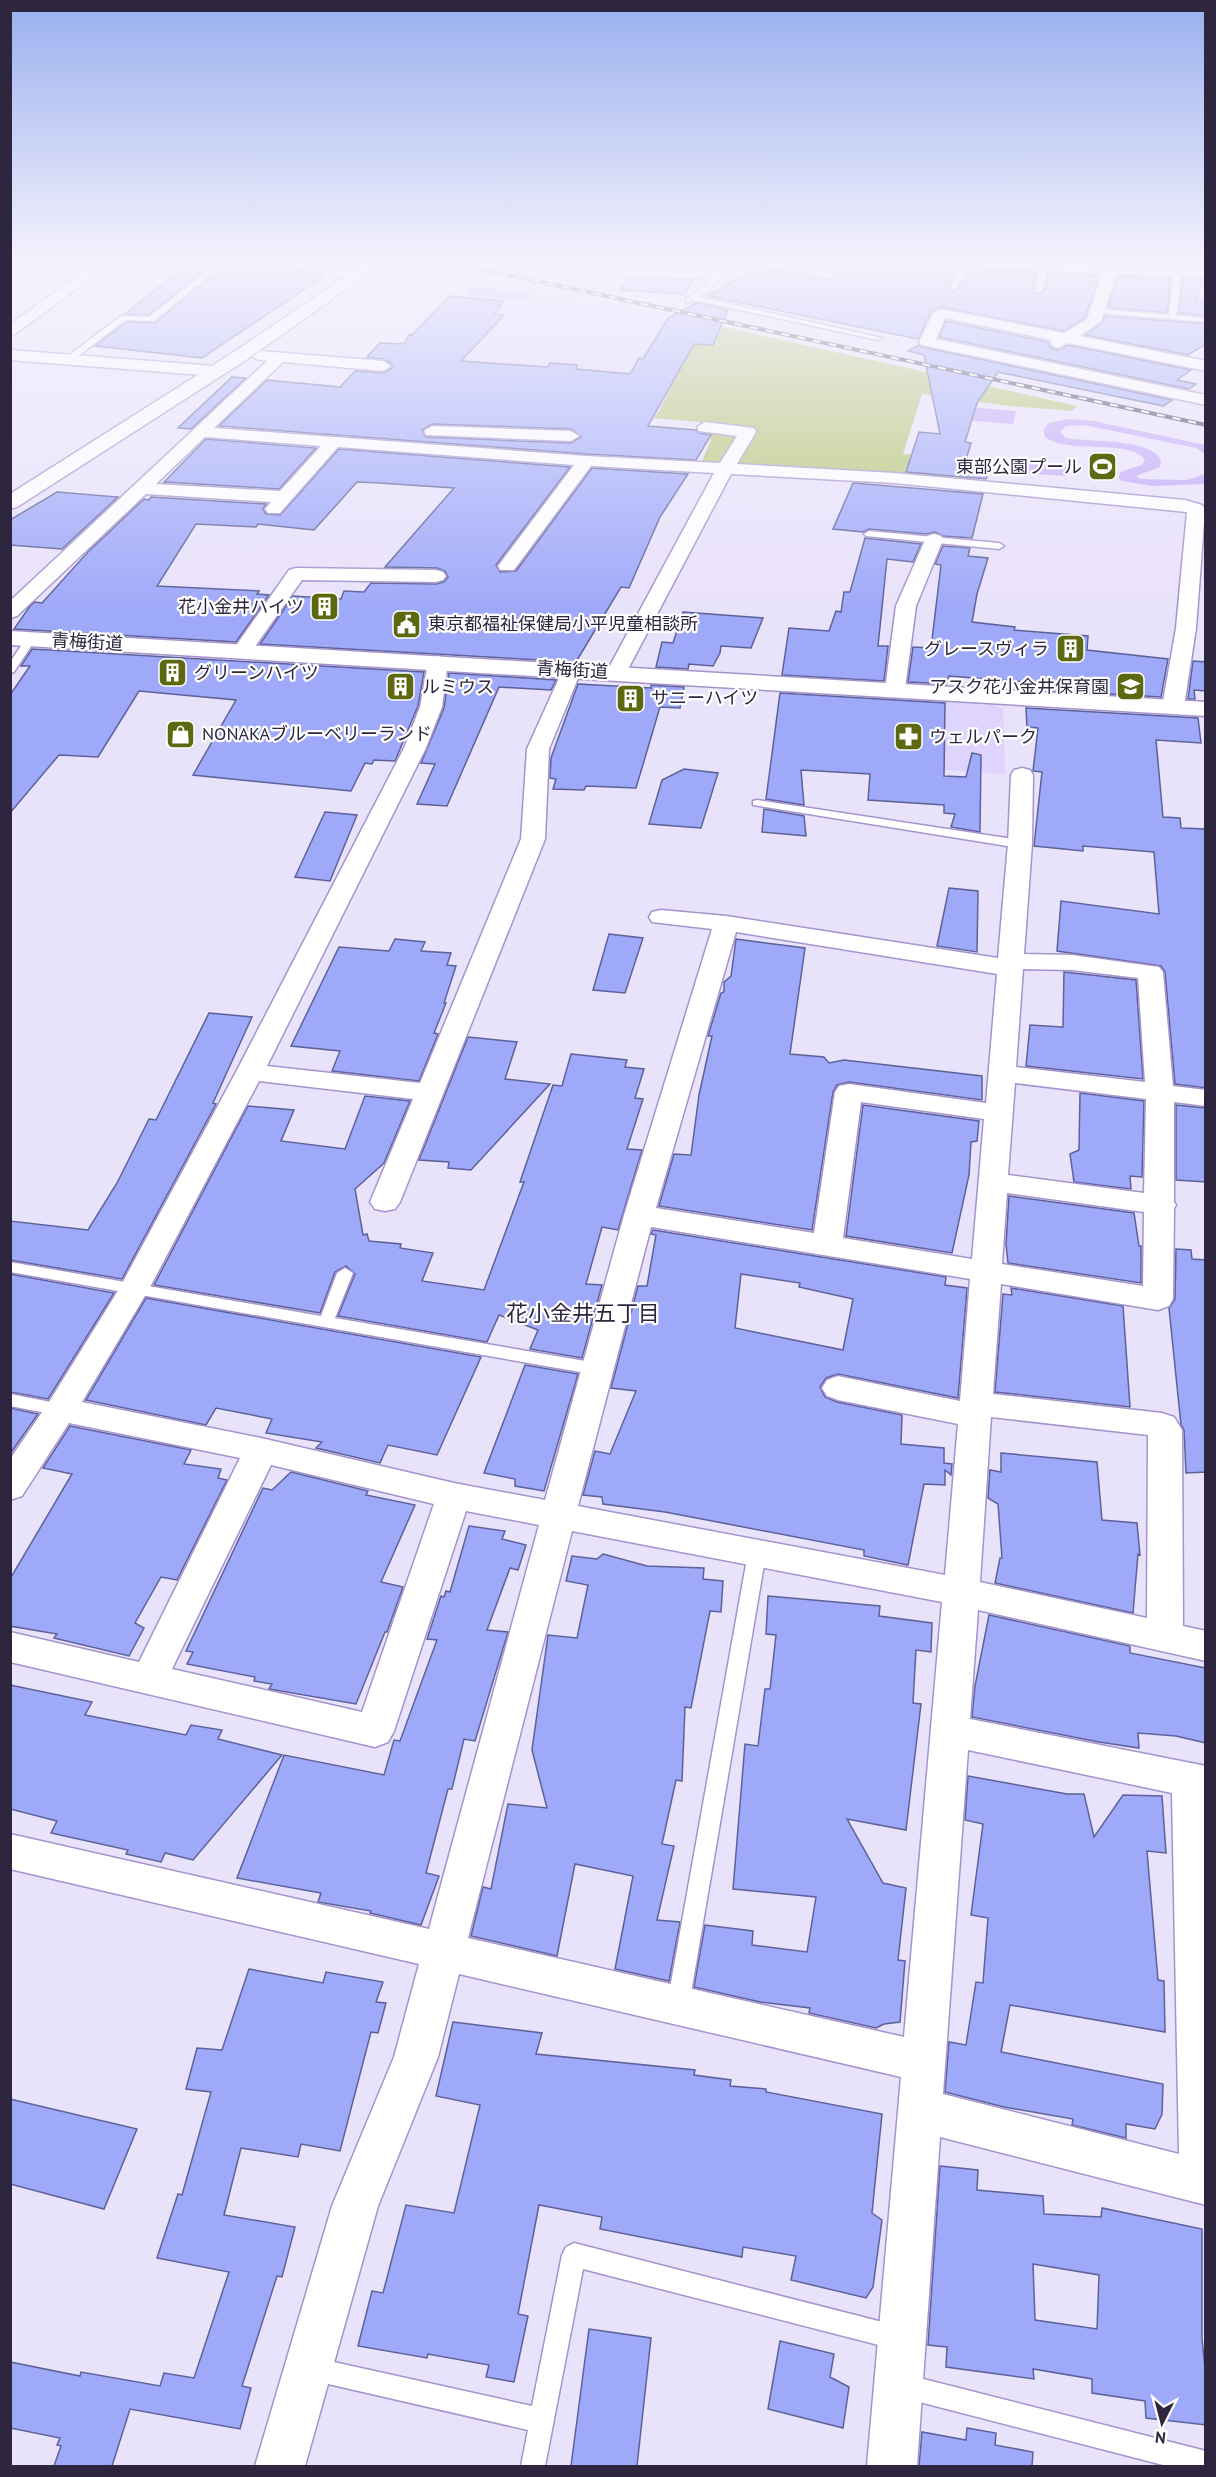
<svg xmlns="http://www.w3.org/2000/svg" width="1216" height="2477" font-family="'PT Sans','Noto Sans JP',sans-serif">
<style>
.built{fill:#dfd4fe}
.green{fill:#b4c56f}
.water{fill:#c0a7f8}
.building{fill:#9fa9f9;stroke:#5c6299;stroke-width:1.5;fill-rule:evenodd}
.lines{fill:none;stroke-linecap:round;stroke-linejoin:round}
.lane-casing{stroke:#a593ce;stroke-width:3}
.street-casing{stroke:#a593ce;stroke-width:3}
.primary-casing{stroke:#a593ce;stroke-width:3}
.lane{fill:#fff;fill-rule:evenodd}
.street{fill:#fff;fill-rule:evenodd}
.primary{fill:#fff;fill-rule:evenodd}
.rail-casing{stroke:#453e56;stroke-width:4}
.rail{stroke:#fff;stroke-width:2;stroke-dasharray:8;stroke-linecap:butt}
.labels{text-anchor:middle;stroke-width:4.5;stroke-linejoin:round;paint-order:stroke}
.far-poi-label{font-size:18px;fill:#2e263e;stroke:#fff;text-anchor:start}
.far-street-label{font-size:18px;fill:#2e263e;stroke:#fff}
.neighbourhood-label{font-size:22px;fill:#2e263e;stroke:#fff}
</style>
<rect width="100%" height="100%" fill="#e9e2fb"/>
<!-- built -->
<path class="built" d="M472,274L702,322L660,410L653,418L364,390L404,340L439,303Z
M863,695L990,703L1003,709L1005,774L859,764Z"/>
<!-- green -->
<path class="green" d="M702,322L1077,406L1072,411L1010,406L922,394L903,454L975,460L970,486L699,468L711,440L710,431L699,422L653,418L660,410Z"/>
<!-- water -->
<path class="water" d="M471,287L533,292L525,300L463,295Z
M944,405L1016,411L1013,424L939,418Z
M1069,419L1094,421L1205,445V454L1196,448L1084,425L1066,426L1060,432L1066,438C1088,442 1150,438 1161,460L1160,467L1136,476L1140,479L1187,480L1205,474V484L1153,486L1122,481L1119,478L1120,472L1142,465L1145,460C1131,438 1068,455 1045,437L1043,430L1049,423Z
M1013,462L1068,467L1066,476L1010,472L1001,467L1003,463Z"/>
<!-- building -->
<path class="building" d="M189,263H214L148,315L125,314Z
M227,263H284L293,269L324,276L202,358L95,346L127,322L155,323Z
M635,263H706L702,268L633,265Z
M842,263L959,264L948,288L950,291L958,290L971,265H975L984,269L1037,272L1032,289L1037,294L1044,291L1049,273L1099,276L1085,318L1064,331L940,307L931,312L918,339L707,296L760,267L830,280Z
M1118,276L1171,278L1167,313L1108,307Z
M627,277L694,280L684,294L620,290Z
M1183,278L1204,279L1196,300L1206,301V316L1179,313Z
M450,296L503,301L498,306H501L494,314L504,315L461,361L548,367L550,363L577,365L576,369L630,374L639,358L643,359L668,318L696,303L728,310L713,345L694,344L648,426L696,430L699,433L711,435L696,460L586,454L219,426L267,380L340,387L355,371L384,373L392,368V364L383,359L367,357L380,343L404,344L409,335H412ZM432,424L571,429L581,437L571,443L426,437L422,430Z
M1105,316L1206,324V344L1188,355L1086,335L1102,323Z
M946,321L1048,342L1051,348L1057,350L1068,345L1191,370L1177,380L1196,384L1189,389L939,337Z
M919,345L922,347L1172,400L1163,406L998,372L977,403L965,442L971,443L965,463L987,476L986,479L906,472L919,432L940,434L924,355L908,351Z
M232,377L246,378L191,429L178,428Z
M206,439L316,448L279,489L164,482Z
M339,449L570,467L496,565L500,572L516,571L592,468L688,474L660,517L629,588L621,587L576,662L260,644L293,596L341,599L344,591L364,592L371,583L436,584L444,582L448,577L445,571L437,568L385,567L454,488L379,483L357,482L314,530L258,524L256,527L196,524L157,586L259,591L257,594L269,595L236,642L14,629L30,606L35,602L42,603L88,552L144,499L149,500L151,497L266,504L263,509L266,514L280,515Z
M853,483L983,494L972,538L943,536L935,532L926,534L869,529L863,532L833,529Z
M57,492L118,497L62,549L10,545V520Z
M865,538L921,544L913,562L887,559L878,646H888L884,681L782,675L789,628L829,631L836,611L841,612L844,592H850Z
M943,546L970,548L968,556L988,558L977,594L972,622L1015,627L1014,630L1088,636L1087,650L1168,659L1161,697L1024,689V682L949,676L946,684L908,682L913,647L931,648L941,565L935,564Z
M683,612L763,618L751,648L721,646L720,653L713,666L689,664L688,669L656,667L662,642L673,643Z
M32,649L424,672L418,706L395,761L374,760L372,764L365,763L351,791L193,775L236,700L139,691L98,757L59,755L10,813V695L30,666H21Z
M1193,661L1206,662V691L1194,690L1195,699H1188Z
M449,673L556,680L551,690L499,687L447,806L417,804L435,764L421,763L444,708Z
M578,684L651,688V685L684,687L680,708L660,707L636,788L586,786L584,790L553,789L556,779L550,778L551,758Z
M780,693L945,703L944,776L966,777L972,753L981,755L980,832L951,827L955,814L944,813V805L868,800L870,774L801,770L804,805L766,799Z
M1026,708L1198,718L1201,743L1156,740L1163,817L1180,818L1181,828L1206,829V1088L1175,1084L1165,972L1161,966L1057,951L1061,901L1159,914L1154,852L1083,846V851L1034,846L1042,772L1033,771L1038,728L1027,727Z
M684,769L718,773L701,828L649,824L662,780Z
M764,809L804,816L806,836L762,832Z
M325,812L357,815L330,881L295,877Z
M949,888L978,891L977,952L937,946Z
M609,934L643,938L625,993L593,990Z
M395,939L425,942L421,951L451,953L447,965L456,966L444,1003H446L434,1033L438,1034L419,1081L332,1071L340,1051L291,1046L339,947L389,951Z
M736,939L805,948L790,1054L824,1057L829,1063L844,1060L982,1076V1100L849,1082L837,1085L833,1092L812,1230L659,1206L674,1154L691,1155L699,1095L712,1036H708L721,993L724,992V982L731,976Z
M1064,972L1136,980L1143,1079L1026,1066L1030,1025L1063,1027Z
M209,1013L252,1017L213,1103L216,1104L122,1279L10,1260V1221L88,1230L117,1183L149,1119L156,1120Z
M468,1037L517,1042L505,1079L550,1084L471,1170L448,1168L449,1162L419,1160Z
M571,1054L627,1060L625,1067L644,1069L635,1098L643,1099L627,1149L642,1150L618,1230L602,1227L586,1284L602,1285L582,1358L530,1349L538,1330L499,1315L487,1342L338,1316L355,1274L346,1266L335,1272L320,1313L154,1285L248,1106L294,1110L281,1141L345,1149L365,1096L410,1101L384,1163L355,1189L363,1235L367,1234L369,1241L401,1244L400,1248L433,1253L422,1281L484,1290L524,1182H520L553,1085L562,1086Z
M1080,1093L1144,1101L1142,1177L1130,1176L1131,1189L1074,1182L1070,1154L1079,1150Z
M863,1105L979,1121L977,1141L971,1142L969,1175L952,1253L846,1236Z
M1176,1105L1206,1108V1182L1176,1180Z
M1009,1196L1134,1213L1139,1246H1141V1283L1008,1263L1006,1244Z
M653,1230L946,1277L945,1285L967,1288L958,1398L838,1374L826,1378L820,1387L825,1397L837,1402L902,1415L901,1444L944,1448V1463L952,1464L951,1475L945,1470V1485L924,1484L908,1565L864,1556V1550L665,1512L603,1504L602,1497L583,1495L595,1451L610,1454L636,1391L611,1388L638,1286H647L656,1235L651,1234ZM741,1274L800,1283L799,1287L853,1299L843,1350L735,1328Z
M1176,1249L1191,1250L1192,1259L1206,1260V1472L1186,1473L1184,1430L1181,1425L1169,1308L1175,1299Z
M10,1274L114,1293L48,1399L10,1392Z
M1011,1288L1123,1306L1130,1407L995,1392L1003,1294L1012,1295Z
M146,1298L481,1357L437,1455L388,1445L380,1463L316,1448L322,1442L266,1433L272,1419L216,1408L206,1425L86,1400Z
M525,1365L578,1374L544,1491L515,1486V1479L484,1473Z
M10,1408L38,1414L10,1454Z
M70,1426L191,1450L184,1464L221,1469L218,1478L227,1480L177,1580L161,1577L135,1623L144,1628L129,1656L54,1638L57,1634L10,1626V1579L72,1474L43,1468Z
M1001,1453L1097,1462L1102,1520L1137,1523L1140,1555L1138,1554L1133,1613L995,1583L1000,1558H1002L998,1504L988,1498L990,1470L1001,1472Z
M291,1472L368,1491L366,1495L415,1505L381,1582L403,1587L387,1632H385L356,1704L269,1689L272,1684L254,1681L255,1677L187,1664L193,1652L186,1651L263,1488L272,1490Z
M469,1526L505,1531L502,1539L526,1545L518,1570L510,1568L487,1630L508,1632L475,1741L464,1739L452,1789H448L426,1873L439,1876L421,1925L370,1913L371,1911L318,1902L321,1893L237,1878L284,1755L384,1775L394,1740L400,1741L437,1640L427,1639L441,1596L444,1597L446,1591L450,1592Z
M603,1554L647,1566L704,1568L703,1579L723,1581L721,1612L710,1611L691,1708L685,1707L682,1781L676,1780L662,1844L674,1846L657,1920L680,1922L669,1981L615,1969L633,1876L575,1864L557,1956L471,1936L483,1887L491,1889L508,1804L547,1808L532,1750L548,1635L577,1638L588,1585L566,1581L572,1556L597,1559Z
M768,1596L880,1606L879,1616L932,1623L931,1652L916,1650L913,1703L921,1704L906,1830L847,1819L883,1883L906,1888L898,1960L905,1961L900,2022L884,2024L876,2028L809,2013L810,2008L760,2002L694,1987L705,1925L753,1931L752,1945L807,1952L816,1897L733,1889L745,1744L758,1746L765,1689H770L776,1635L766,1634Z
M989,1615L1130,1646V1653L1206,1668V1743L1176,1736L1138,1733L1139,1748L1099,1742L972,1717L975,1686Z
M10,1685L92,1702L85,1715L186,1735L191,1725L222,1730L218,1739L282,1755L193,1860L165,1853L161,1862L126,1854L128,1850L51,1833L57,1821L10,1809Z
M968,1776L1067,1794H1084L1094,1837L1123,1795L1162,1796L1166,1853L1147,1851L1158,1980L1164,1981L1165,2032L1010,2005L1001,2052L1163,2084L1162,2114L1155,2129L1126,2124V2138L1072,2125L1073,2119L1004,2107L945,2092L949,2042L966,2045L976,1982L983,1983L988,1918L971,1915L983,1824L965,1820Z
M249,1969L323,1983L326,1972L383,1982L376,2002L386,2003L378,2033L371,2032L340,2151L301,2144L298,2157L241,2148L224,2215L295,2227L282,2277L277,2276L242,2386L251,2388L240,2429L130,2409L112,2466H54L61,2446L57,2445L60,2438L10,2428V2362L80,2376L81,2372L160,2386L164,2373L194,2378L229,2272L157,2258L178,2194L182,2195L211,2092L186,2089L197,2048L222,2050Z
M453,2022L542,2033L536,2054L695,2070L694,2075L731,2080L730,2086L766,2089V2092L882,2114L872,2213L882,2220L873,2287L866,2298L791,2280L796,2256L743,2247L742,2257L600,2229L602,2217L539,2205L518,2314L528,2316L514,2382L486,2377L489,2365L428,2354L427,2358L358,2346L372,2291L383,2293L406,2205L454,2213L480,2105L436,2096Z
M10,2099L137,2129L104,2209L10,2184Z
M940,2166L978,2170L977,2190L1043,2196L1044,2214L1101,2217L1102,2208L1202,2229V2338L1206,2379V2425L1146,2418L1145,2401L1092,2393V2379L1033,2369L1034,2379L946,2367L947,2347L928,2345ZM1033,2264L1099,2275L1097,2329L1035,2320Z
M589,2329L651,2338L637,2466H571Z
M780,2341L834,2354L830,2377L849,2387L843,2428L768,2409Z
M967,2428L996,2433L995,2445L1033,2452L1032,2466H919L922,2432L966,2440Z"/>
<g class="lines">
<defs>
<path id="lane" d="M217,263H225L154,321L126,320L71,361L64,359L121,316L149,317Z
M723,263H730L710,290L699,297L882,338L878,340L694,300L686,303V299L704,286Z
M962,263H970L956,289H950Z
M1042,266L1048,267L1042,290L1038,292L1034,290Z
M10,269L85,275L89,277L85,279L12,273Z
M1178,270L1182,272L1176,315L1206,318V322L1099,313L1095,311L1099,309L1169,315L1174,272Z
M869,531L999,543L1004,546L999,549L866,536L864,534Z
M27,637L36,639L14,672L10,673V662Z
M757,800L1020,840L1026,844L1020,848L753,805V801Z
M10,1262L321,1316L337,1273L345,1268L353,1273L335,1318L597,1363L603,1365L605,1369L603,1373L597,1375L10,1272Z
M10,1394L61,1404L67,1406L69,1410L67,1414L61,1416L10,1406Z
M757,1546L763,1548L766,1553L689,2005L686,2012L678,2015L670,2012L667,2005L748,1553L751,1548Z
M574,2243L898,2326L906,2330L910,2338L906,2346L898,2350L583,2269L545,2466H521L528,2430L302,2378L299,2369L302,2360L311,2357L532,2406L562,2255L566,2247Z
M904,2374L1206,2451V2466H1167L904,2398L895,2395L892,2386L895,2377Z"/>
<path id="street" d="M15,263H31L10,276V265Z
M96,263H112L15,334L10,335V324Z
M286,263H312L362,273L364,276L357,280L293,267Z
M977,263H1052L1206,269V277L1116,274L1101,321L1080,336L1206,361V371L1068,343L1058,348L1053,346L1050,343L1052,340L945,318L936,339L1206,395V405L922,345L919,342L933,313L940,309L1064,333L1087,319L1102,274L984,267Z
M603,266L717,271L724,275L717,279L598,273L596,270L598,267Z
M10,350L214,366L222,371L214,376L10,360Z
M261,351L383,361L391,366L383,371L283,362L214,428L586,456L720,463L737,436L699,431L697,427L705,422L754,428L756,432L737,464L894,473L1185,500L1202,505L1205,509L1196,628L1184,707L1181,712L1173,713L1165,712L1162,707L1176,628L1187,512L894,483L731,474L626,673L623,677L616,679L609,677L606,673L714,473L591,466L514,570H500L498,566L574,465L338,447L280,513H268L265,509L271,502L146,494L17,616L10,618V601L267,361L256,359L253,356ZM205,437L321,446L280,491L156,484Z
M432,426L571,431L579,436L571,441L426,435L424,431Z
M934,534L941,536L943,540L916,606L905,689L902,693L895,695L888,693L885,689L896,606L925,540L927,536Z
M296,568L436,570L443,572L446,576L443,580L436,582L302,580L249,655H235L232,651L235,647L289,570Z
M438,656L445,658L448,662L442,707L426,748L267,1066L420,1083L521,839L527,749L564,667L571,665L578,667L581,671L549,749L545,839L400,1202L395,1209L385,1211L375,1209L370,1202L413,1099L259,1081L149,1289L82,1402L261,1438L454,1483L545,1500L624,1215L712,929L652,922L649,917L652,912L661,910L726,916L998,958L1008,844L1011,775L1014,770L1022,768L1030,770L1033,775L1032,844L1024,954L1072,955L1159,967L1163,972L1173,1086L1206,1090V1106L1174,1102V1202L1176,1205L1174,1208L1173,1299L1169,1306L1158,1310L1001,1284L993,1394L1162,1413L1174,1417L1182,1430L1183,1626L1206,1631V1661L978,1610L970,1719L1206,1766V2205L940,2137L917,2466H867L901,2077L459,1974L438,2057L378,2206L305,2466H255L332,2206L394,2057L419,1964L10,1869V1834L429,1929L539,1525L466,1511L394,1731L388,1742L375,1747L10,1662V1632L139,1662L240,1458L69,1423L22,1496L10,1500V1459L49,1402L119,1289L236,1072L404,748L420,707L428,662L431,658ZM736,932L997,974L986,1103L849,1084L839,1086L835,1092L814,1233L656,1208ZM1023,969L1072,970L1138,978L1145,1082L1016,1067ZM1015,1083L1146,1099L1144,1193L1008,1175ZM861,1102L984,1119L972,1259L843,1238ZM1007,1193L1144,1212L1143,1286L1002,1264ZM651,1227L970,1279L960,1401L838,1376L827,1380L822,1388L827,1396L838,1400L958,1424L945,1575L578,1506ZM991,1417L1148,1435L1147,1618L980,1582ZM271,1465L434,1504L362,1712L172,1669ZM572,1531L942,1602L904,2037L468,1938ZM968,1750L1172,1793L1179,2154L943,2094Z"/>
<path id="primary" d="M365,263H383L249,358L17,507L10,509V494L237,350Z
M10,631L1206,702V716L10,645Z"/>
</defs>
<!-- lane casing -->
<use href="#lane" class="lane-casing"/>
<!-- street casing -->
<use href="#street" class="street-casing"/>
<!-- primary casing -->
<use href="#primary" class="primary-casing"/>
<!-- lane -->
<use href="#lane" class="lane"/>
<!-- street -->
<use href="#street" class="street"/>
<!-- primary -->
<use href="#primary" class="primary"/>
<defs>
<path id="rail" d="M453,263L1206,425"/>
</defs>
<!-- rail casing -->
<use href="#rail" class="rail-casing"/>
<!-- rail -->
<use href="#rail" class="rail"/>
</g>
<!-- sky -->
<linearGradient id="sky" x2="0" y2="1"><stop stop-color="#98afee"/><stop offset="0.43" stop-color="#f5f2fd"/><stop offset="1" stop-color="#f5f2fd" stop-opacity="0"/></linearGradient>
<rect width="1216" height="609" fill="url(#sky)"/>
<!-- icons -->
<defs>
<symbol id="stadium-square" viewBox="-11 -11 22 22"><rect x="-9" y="-9" width="18" height="18" rx="4" fill="#5c6910" stroke="#fff"/><path d="M0-5a6.5 5 0 1 0 0 10a6.5 5 0 1 0 0-10ZM-3.5-1.8h7v3.6h-7Z" fill="#fff"/></symbol>
<symbol id="building-square" viewBox="-11 -11 22 22"><rect x="-9" y="-9" width="18" height="18" rx="4" fill="#5c6910" stroke="#fff"/><path d="M-4-6H4V6H1V3H-1V6H-4ZM-2.5-4.3h1.7v1.8h-1.7ZM.8-4.3h1.7v1.8H.8ZM-2.5-1h1.7V.8h-1.7ZM.8-1h1.7V.8H.8Z" fill="#fff"/></symbol>
<symbol id="civic-square" viewBox="-11 -11 22 22"><rect x="-9" y="-9" width="18" height="18" rx="4" fill="#5c6910" stroke="#fff"/><path d="M-.6-6.5H3V-4.5H.6V-3L4-1V1h2V6H-6V1h2V-1L-.6-3ZM-1.2 2.5V6h2.4V2.5Z" fill="#fff"/></symbol>
<symbol id="school-square" viewBox="-11 -11 22 22"><rect x="-9" y="-9" width="18" height="18" rx="4" fill="#5c6910" stroke="#fff"/><path d="M0-5L7-2L0 1L-7-2ZM-4 1L0 2.5L4 1V4Q0 6-4 4Z" fill="#fff"/></symbol>
<symbol id="shop-square" viewBox="-11 -11 22 22"><rect x="-9" y="-9" width="18" height="18" rx="4" fill="#5c6910" stroke="#fff"/><path d="M-5-2.5h2.3a2.7 3.5 0 0 1 5.4 0H5L5.5 6h-11ZM-1.5-2.5h3a1.5 2.3 0 0 0-3 0Z" fill="#fff"/></symbol>
<symbol id="pharmacy-square" viewBox="-11 -11 22 22"><rect x="-9" y="-9" width="18" height="18" rx="4" fill="#5c6910" stroke="#fff"/><path d="M-2-6h4v4h4v4h-4v4h-4v-4h-4v-4h4Z" fill="#fff"/></symbol>
</defs>
<g fill-rule="evenodd">
<use href="#stadium-square" x="1086" y="450" width="33" height="33"/>
<use href="#building-square" x="308" y="590" width="33" height="33"/>
<use href="#civic-square" x="390" y="608" width="33" height="33"/>
<use href="#building-square" x="1054" y="632" width="33" height="33"/>
<use href="#building-square" x="156" y="656" width="33" height="33"/>
<use href="#building-square" x="384" y="670" width="33" height="33"/>
<use href="#school-square" x="1114" y="670" width="33" height="33"/>
<use href="#building-square" x="614" y="682" width="33" height="33"/>
<use href="#shop-square" x="164" y="718" width="33" height="33"/>
<use href="#pharmacy-square" x="892" y="720" width="33" height="33"/>
</g>
<g class="labels">
<!-- far-poi labels -->
<g class="far-poi-label">
<text x="1082" y="473" text-anchor="end">東部公園プール</text>
<text x="304" y="613" text-anchor="end">花小金井ハイツ</text>
<text x="428" y="630">東京都福祉保健局小平児童相談所</text>
<text x="1049" y="655" text-anchor="end">グレースヴィラ</text>
<text x="194" y="679">グリーンハイツ</text>
<text x="422" y="693">ルミウス</text>
<text x="1109" y="693" text-anchor="end">アスク花小金井保育園</text>
<text x="651" y="704">サニーハイツ</text>
<text x="202" y="740">NONAKAブルーベリーランド</text>
<text x="929" y="743">ウェルパーク</text>
</g>
<!-- far-street labels -->
<g class="far-street-label">
<text transform="translate(87 642) rotate(3)" y="6">青梅街道</text>
<text transform="translate(572 670) rotate(3)" y="6">青梅街道</text>
</g>
<!-- neighbourhood labels -->
<g class="neighbourhood-label">
<text x="583" y="1321">花小金井五丁目</text>
</g>
</g>
<!-- border -->
<rect width="1216" height="2477" fill="none" stroke="#2e263e" stroke-width="24"/>
<!-- north arrow -->
<g transform="translate(1162 2423) rotate(186)" stroke="#ffffff" stroke-width="4.5" paint-order="stroke">
<path d="M0-4.5L10 22L0 15L-10 22Z" fill="#2e263e"/>
<text y="-9" font-size="16" font-weight="bold" text-anchor="middle" fill="#2e263e">N</text>
</g>
</svg>
